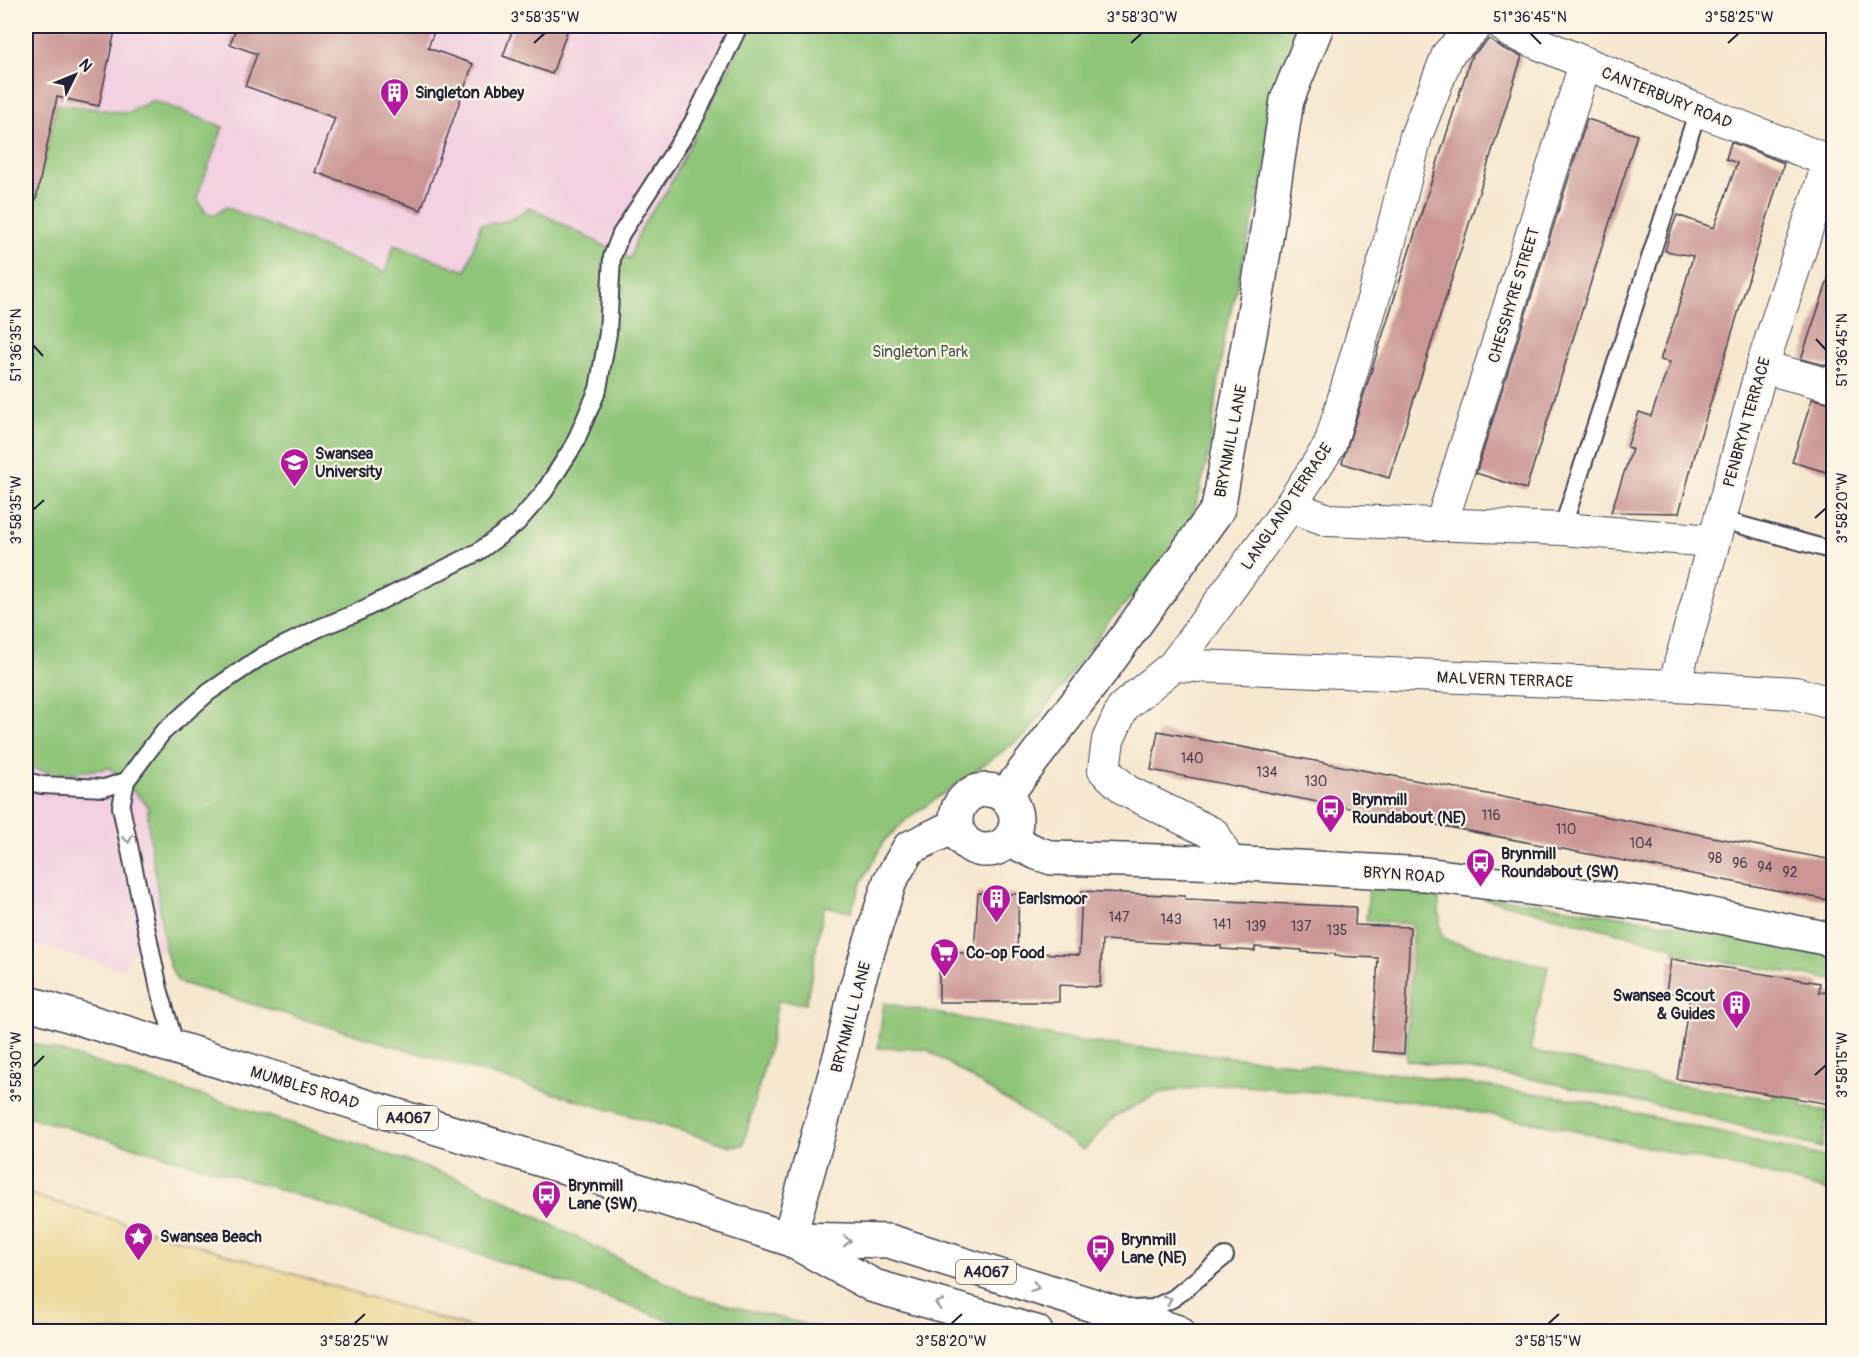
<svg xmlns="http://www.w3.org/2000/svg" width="1859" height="1357" font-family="Pangolin,sans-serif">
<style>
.built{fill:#f2cfe1}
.green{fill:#8fc578;stroke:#58745a;stroke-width:1.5}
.sand{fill:#eeda9e;stroke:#887e6c;stroke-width:1.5}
.building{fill:#ca9594}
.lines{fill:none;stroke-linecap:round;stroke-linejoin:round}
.lane-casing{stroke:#424051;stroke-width:20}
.street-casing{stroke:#424051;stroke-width:34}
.secondary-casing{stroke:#424051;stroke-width:36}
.primary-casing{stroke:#424051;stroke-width:36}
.lane{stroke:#fff;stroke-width:16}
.street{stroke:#fff;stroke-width:32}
.secondary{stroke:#fff;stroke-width:33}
.primary{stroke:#fff;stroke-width:33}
.oneway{stroke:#9c9ca7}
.ticks{fill:none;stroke:#22223b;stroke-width:2}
.labels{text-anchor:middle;stroke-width:4.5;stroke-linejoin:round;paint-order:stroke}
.number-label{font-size:14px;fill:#4c3f51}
.shield{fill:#fcf5e5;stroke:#63616e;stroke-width:1.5}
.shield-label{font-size:15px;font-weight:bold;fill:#22223b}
.poi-label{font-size:16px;font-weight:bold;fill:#22223b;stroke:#fcf5e5;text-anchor:start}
.street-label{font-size:16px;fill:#22223b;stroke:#fcf5e5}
.park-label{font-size:16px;fill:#485b50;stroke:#fcf5e5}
.neatline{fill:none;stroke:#22223b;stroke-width:2}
.ticks-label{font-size:15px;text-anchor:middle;fill:#22223b}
</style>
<rect width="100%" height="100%" fill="#fcf5e5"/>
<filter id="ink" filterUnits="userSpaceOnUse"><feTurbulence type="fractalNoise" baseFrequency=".0167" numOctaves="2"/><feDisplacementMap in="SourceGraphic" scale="12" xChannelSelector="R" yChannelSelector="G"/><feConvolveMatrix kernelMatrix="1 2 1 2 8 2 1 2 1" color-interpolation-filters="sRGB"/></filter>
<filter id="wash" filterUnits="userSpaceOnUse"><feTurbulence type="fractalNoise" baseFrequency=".008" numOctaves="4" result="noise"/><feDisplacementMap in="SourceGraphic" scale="24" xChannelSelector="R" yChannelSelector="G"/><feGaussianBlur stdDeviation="1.35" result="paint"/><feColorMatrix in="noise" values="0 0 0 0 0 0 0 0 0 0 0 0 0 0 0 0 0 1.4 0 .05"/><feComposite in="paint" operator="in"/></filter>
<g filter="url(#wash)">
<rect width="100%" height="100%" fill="#f6e7cf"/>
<!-- built -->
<path class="built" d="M26,26H750L677,171L664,196L652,209L640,231L634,243L624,298L147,831L166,951H131L129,964L120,969L26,942Z"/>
<!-- green -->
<path class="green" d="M750,26H1300L1225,335L1209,452L1198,498L1188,527L1167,559L1109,621L1027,734L906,820L884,841L861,884L851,912L824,906L806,1004L778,1001L769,1048L743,1145L732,1146L178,982C162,957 162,922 158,893C154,864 147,836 148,806L110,768L65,774L26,768V177L29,161L44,163L57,104L127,113L153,100L223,127L197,197L205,212L215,215L226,207L385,273L394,245L466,271L481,224C505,223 510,222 529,207L630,259C636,235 647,215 664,196Z
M1369,889L1438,892L1441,935L1449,941L1548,967L1530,1050L1672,1084L1773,1099L1786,1023L1811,1028L1802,1107L1828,1111L1822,1148L1692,1113L1537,1080L1406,1060L1413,924L1366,921Z
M1490,896L1833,949V980L1674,953V947L1482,898Z
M884,1003L1078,1041L1409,1075L1574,1099L1825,1157L1833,1160V1192L1755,1171L1539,1123L1405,1100L1222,1084L1159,1093L1114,1117L1084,1150L926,1049L878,1048Z
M26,1041L355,1143L468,1182L690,1295L830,1331H699L551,1278L253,1181L26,1116Z"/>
<!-- sand -->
<path class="sand" d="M26,1193L481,1331H26Z"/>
<g id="blocks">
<!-- building -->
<path class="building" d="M26,26H116L99,106L57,97L36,200L26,199Z
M237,26H436L428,48L473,64L421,210L315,172L335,118L245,86L257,54L230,44Z
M514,26H569L552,74L503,56Z
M1489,39L1504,49L1522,56L1389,478L1342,463L1471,57Z
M1587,119L1637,135L1526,489L1476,473Z
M1731,142L1784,163L1697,447L1679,513L1611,512L1632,449L1627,447L1639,412L1651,416L1670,362L1660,360L1675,319L1693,256L1665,251L1670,233L1677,215L1714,228L1737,163L1726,159Z
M1830,274L1833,275V367L1801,359Z
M1812,399L1833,403V474L1792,462Z
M1158,731L1833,860V901L1151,770Z
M1082,891L1185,896V899L1356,907L1355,925L1410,927L1404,1054L1372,1051L1378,958L1335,956V954L1302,952V950L1255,947V951L1221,949V946L1102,940L1100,987L1059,985V1002H939V953H974L978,893L1019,894L1017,952L1079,955Z
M1671,959L1820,983L1819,992L1833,993V1074L1830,1104L1677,1079L1690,996L1666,992Z"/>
</g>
</g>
<g filter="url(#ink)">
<use href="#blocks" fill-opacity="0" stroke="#424051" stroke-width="1.5"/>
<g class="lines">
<defs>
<path id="lane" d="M1719,519L1834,551
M1562,529L1698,110
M26,781L42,785L104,788L126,781L162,733L209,692L262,656L319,628L354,614L478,552L517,523L544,492L574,445L598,389L608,333L612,257L621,234L693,122L739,26
M126,781L121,807L159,989L176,1047
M1134,1309L1153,1308L1174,1298L1225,1256"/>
<path id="street" d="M1504,26L1511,32L1698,110L1834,163
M1762,367L1834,386
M1290,506L1328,520L1562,529L1713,541
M1441,525L1585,64
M1174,665L1674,686L1795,693L1834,704
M1674,686L1762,367L1829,161
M1229,863L1214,834L1127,791L1104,770L1108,740L1123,707L1174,665L1290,506L1330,445L1387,252L1416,136L1448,54L1476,26"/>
<path id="secondary" d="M956 820a30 30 0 1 1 60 0a30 30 0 1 1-60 0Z
M1005,796L1106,665L1218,509L1258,290L1287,100L1317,26
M1010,840L1037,853L1052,858L1229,863L1425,874L1677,908L1834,940
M789,1239L844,1042L855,992L890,881L909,848L955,826"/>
<path id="primary" d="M26,1002L594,1176L789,1239L874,1286L1036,1332
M794,1239L889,1241L1178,1332"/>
</defs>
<!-- lane casing -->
<use href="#lane" class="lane-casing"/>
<!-- street casing -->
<use href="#street" class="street-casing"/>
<!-- secondary casing -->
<use href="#secondary" class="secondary-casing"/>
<!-- primary casing -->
<use href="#primary" class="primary-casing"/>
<!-- lane -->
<use href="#lane" class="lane"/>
<!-- street -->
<use href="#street" class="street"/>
<!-- secondary -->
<use href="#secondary" class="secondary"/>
<!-- primary -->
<use href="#primary" class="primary"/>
</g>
<!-- one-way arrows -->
<defs><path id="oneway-chevron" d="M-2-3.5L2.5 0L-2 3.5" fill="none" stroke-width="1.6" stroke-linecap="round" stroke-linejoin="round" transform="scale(1.5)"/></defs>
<g class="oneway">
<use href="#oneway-chevron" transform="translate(128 839) rotate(78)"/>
<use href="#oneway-chevron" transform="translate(847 1241) rotate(1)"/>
<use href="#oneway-chevron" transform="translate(1035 1287) rotate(17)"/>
<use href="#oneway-chevron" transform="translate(1168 1300) rotate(-28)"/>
<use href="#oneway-chevron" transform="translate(939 1304) rotate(-164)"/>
</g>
</g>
<!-- ticks -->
<path class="ticks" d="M1530,33L1541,44M534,43L545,33M1131,43L1142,33M1728,43L1739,33M1816,339L1826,350M33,345L43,356M33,510L44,500M1815,518L1826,508M33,1067L44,1056M1815,1075L1826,1065M354,1324L365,1314M951,1324L962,1314M1548,1324L1559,1314"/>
<!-- icons -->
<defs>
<symbol id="building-pin" viewBox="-11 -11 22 30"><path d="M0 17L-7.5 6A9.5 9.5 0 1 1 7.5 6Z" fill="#b5179e" stroke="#fcf5e5"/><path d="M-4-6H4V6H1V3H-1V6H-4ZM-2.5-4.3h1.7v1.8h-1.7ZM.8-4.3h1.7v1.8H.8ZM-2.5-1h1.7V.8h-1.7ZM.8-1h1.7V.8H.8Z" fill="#fff"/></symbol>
<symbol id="university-pin" viewBox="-11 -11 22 30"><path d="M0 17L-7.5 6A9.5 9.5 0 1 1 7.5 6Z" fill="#b5179e" stroke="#fcf5e5"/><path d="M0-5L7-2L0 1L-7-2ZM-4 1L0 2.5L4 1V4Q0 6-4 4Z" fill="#fff"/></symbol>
<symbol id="bus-pin" viewBox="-11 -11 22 30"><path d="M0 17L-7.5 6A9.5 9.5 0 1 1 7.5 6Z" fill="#b5179e" stroke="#fcf5e5"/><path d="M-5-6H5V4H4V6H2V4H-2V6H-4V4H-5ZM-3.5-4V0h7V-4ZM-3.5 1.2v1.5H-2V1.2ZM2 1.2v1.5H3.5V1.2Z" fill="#fff"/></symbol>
<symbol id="supermarket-pin" viewBox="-11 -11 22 30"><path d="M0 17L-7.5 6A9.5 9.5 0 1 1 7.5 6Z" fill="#b5179e" stroke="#fcf5e5"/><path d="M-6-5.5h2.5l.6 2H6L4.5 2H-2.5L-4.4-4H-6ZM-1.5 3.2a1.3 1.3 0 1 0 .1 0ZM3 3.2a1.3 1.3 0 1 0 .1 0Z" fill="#fff"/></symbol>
<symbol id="sight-pin" viewBox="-11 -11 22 30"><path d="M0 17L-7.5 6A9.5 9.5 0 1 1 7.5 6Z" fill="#b5179e" stroke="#fcf5e5"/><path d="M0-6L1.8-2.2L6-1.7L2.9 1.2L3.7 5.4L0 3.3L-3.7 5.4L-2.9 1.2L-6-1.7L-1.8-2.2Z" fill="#fff"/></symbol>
</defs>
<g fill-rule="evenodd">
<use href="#building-pin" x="378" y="76" width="33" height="45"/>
<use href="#university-pin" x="278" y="446" width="33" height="45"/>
<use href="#bus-pin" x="1314" y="792" width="33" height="45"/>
<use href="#bus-pin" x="1464" y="846" width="33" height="45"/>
<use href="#building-pin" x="980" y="882" width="33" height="45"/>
<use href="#supermarket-pin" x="928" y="936" width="33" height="45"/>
<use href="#building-pin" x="1720" y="988" width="33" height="45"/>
<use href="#bus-pin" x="530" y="1178" width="33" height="45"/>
<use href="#sight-pin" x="122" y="1220" width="33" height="45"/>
<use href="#bus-pin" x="1084" y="1232" width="33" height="45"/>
</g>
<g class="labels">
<!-- number labels -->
<g class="number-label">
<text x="1192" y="763">140</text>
<text x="1267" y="777">134</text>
<text x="1316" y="786">130</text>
<text x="1491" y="820">116</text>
<text x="1566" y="834">110</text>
<text x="1641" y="848">104</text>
<text x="1715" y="863">98</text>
<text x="1740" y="868">96</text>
<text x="1765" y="872">94</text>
<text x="1790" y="877">92</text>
<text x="1119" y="922">147</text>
<text x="1171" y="924">143</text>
<text x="1222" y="929">141</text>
<text x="1256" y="931">139</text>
<text x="1301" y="931">137</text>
<text x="1337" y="935">135</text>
</g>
<!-- shield labels -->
<g class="shield">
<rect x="378" y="1106" width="60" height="24" rx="4.5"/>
<rect x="956" y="1260" width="60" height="24" rx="4.5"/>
</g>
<g class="shield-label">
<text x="408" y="1123">A4067</text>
<text x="986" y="1277">A4067</text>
</g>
<!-- poi labels -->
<g class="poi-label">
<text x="415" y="98">Singleton Abbey</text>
<text x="315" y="459">Swansea<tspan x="315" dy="18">University</tspan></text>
<text x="1352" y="805">Brynmill<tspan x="1352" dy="18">Roundabout (NE)</tspan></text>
<text x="1501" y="859">Brynmill<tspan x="1501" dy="18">Roundabout (SW)</tspan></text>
<text x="1018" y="904">Earlsmoor</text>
<text x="966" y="958">Co-op Food</text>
<text x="1715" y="1001" text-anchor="end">Swansea Scout<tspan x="1715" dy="18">&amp; Guides</tspan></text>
<text x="568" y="1191">Brynmill<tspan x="568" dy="18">Lane (SW)</tspan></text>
<text x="160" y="1242">Swansea Beach</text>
<text x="1121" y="1245">Brynmill<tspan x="1121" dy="18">Lane (NE)</tspan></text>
</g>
<!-- street labels -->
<g class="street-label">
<text transform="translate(1667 97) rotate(22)" y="6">CANTERBURY ROAD</text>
<text transform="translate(1513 295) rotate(-73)" y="6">CHESSHYRE STREET</text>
<text transform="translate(1746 422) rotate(-74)" y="6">PENBRYN TERRACE</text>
<text transform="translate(1230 441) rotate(-79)" y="6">BRYNMILL LANE</text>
<text transform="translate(1286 506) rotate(-56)" y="6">LANGLAND TERRACE</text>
<text transform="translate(1505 679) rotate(2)" y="6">MALVERN TERRACE</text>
<text transform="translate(1404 874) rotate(4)" y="6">BRYN ROAD</text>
<text transform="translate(850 1017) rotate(-75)" y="6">BRYNMILL LANE</text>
<text transform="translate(305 1087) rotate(17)" y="6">MUMBLES ROAD</text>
</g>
<!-- park labels -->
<g class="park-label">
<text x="920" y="357">Singleton Park</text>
</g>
</g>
<!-- margin -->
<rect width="1859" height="1357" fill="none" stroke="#fcf5e5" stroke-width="66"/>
<!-- north arrow -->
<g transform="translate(75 75) rotate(47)" stroke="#fcf5e5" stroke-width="4.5" paint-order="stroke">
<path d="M0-4.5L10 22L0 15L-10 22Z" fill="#22223b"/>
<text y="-9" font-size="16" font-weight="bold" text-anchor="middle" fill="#22223b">N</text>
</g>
<rect x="33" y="33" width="1793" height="1291" class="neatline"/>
<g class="ticks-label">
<text x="545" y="22">3°58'35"W</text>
<text x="1142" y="22">3°58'30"W</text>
<text x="1530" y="22">51°36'45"N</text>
<text x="1739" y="22">3°58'25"W</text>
<text transform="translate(16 345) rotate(-90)" y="5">51°36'35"N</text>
<text transform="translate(1842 350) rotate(-90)" y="5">51°36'45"N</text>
<text transform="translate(1842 508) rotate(-90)" y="5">3°58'20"W</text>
<text transform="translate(16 510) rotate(-90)" y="5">3°58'35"W</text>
<text transform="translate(1842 1065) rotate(-90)" y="5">3°58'15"W</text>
<text transform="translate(16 1067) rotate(-90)" y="5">3°58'30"W</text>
<text x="354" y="1346">3°58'25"W</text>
<text x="951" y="1346">3°58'20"W</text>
<text x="1548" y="1346">3°58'15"W</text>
</g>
</svg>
